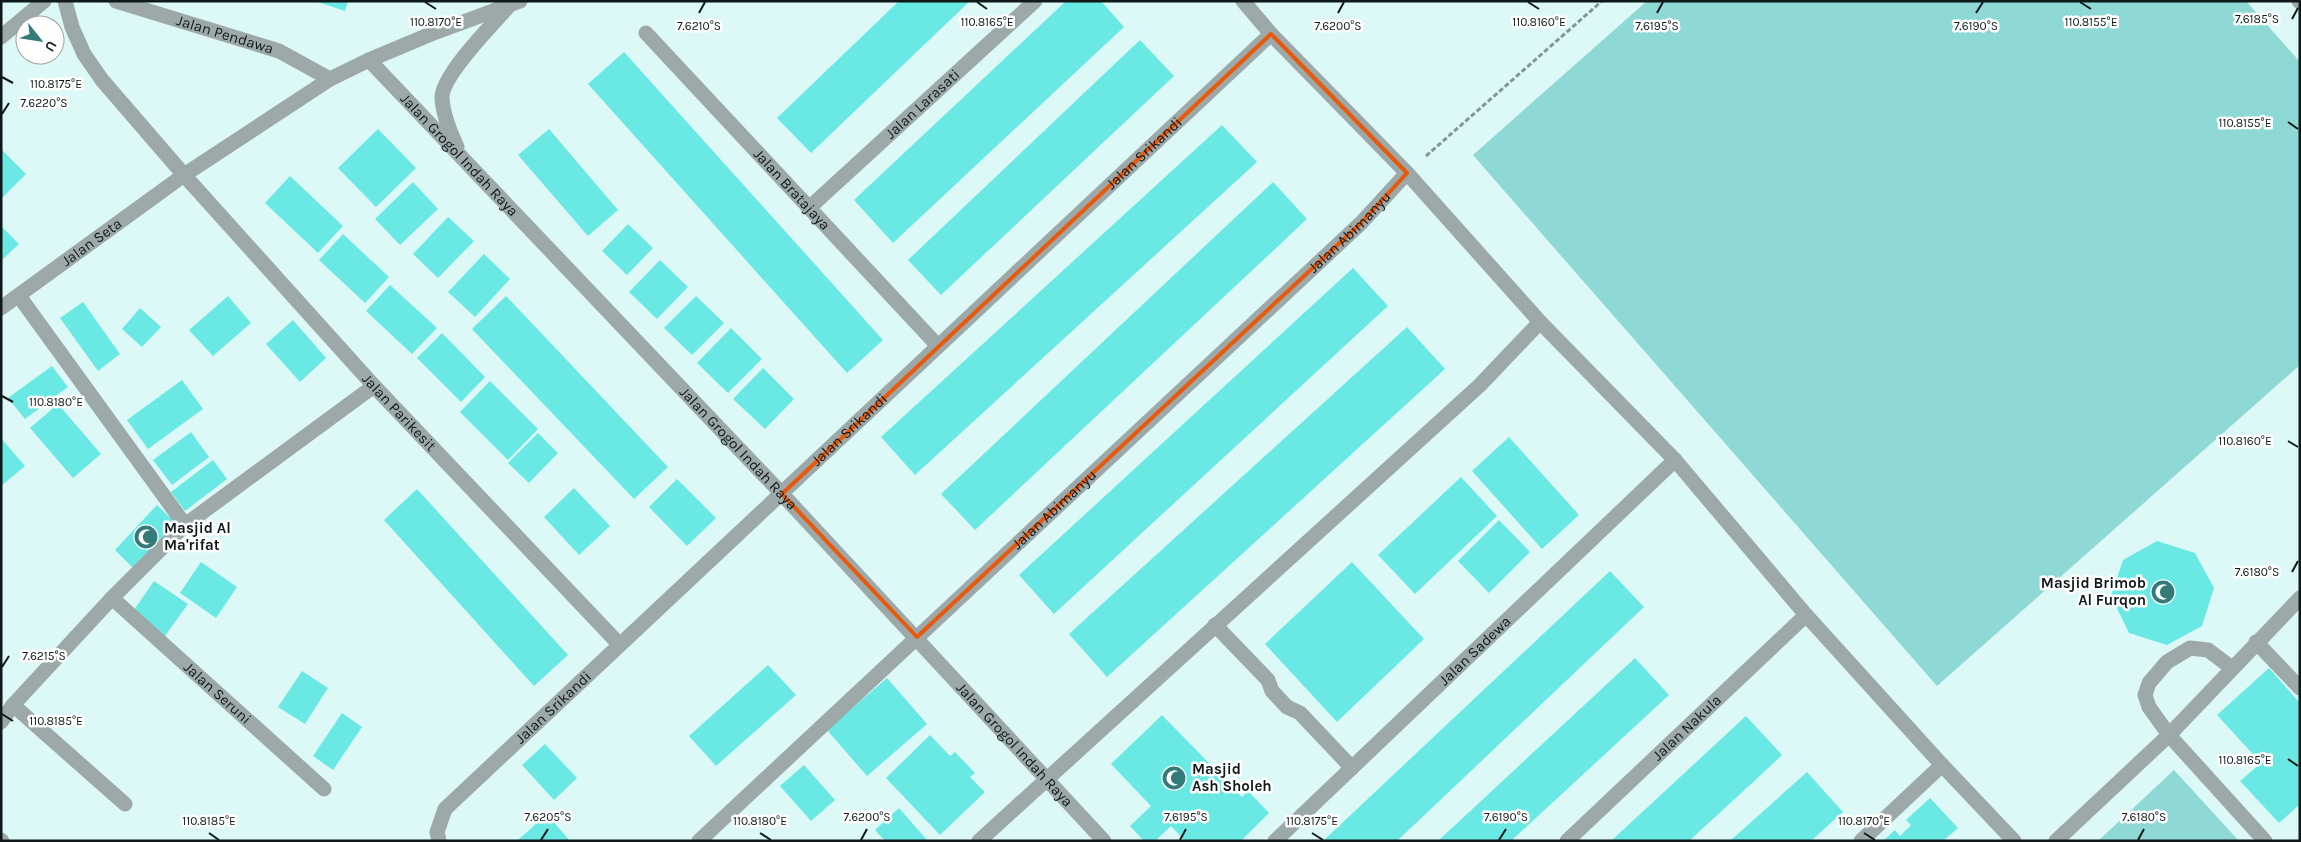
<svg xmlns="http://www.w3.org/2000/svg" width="2301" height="842" font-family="Karla,sans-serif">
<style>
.green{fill:#8ed9d6}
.building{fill:#6ae9e4}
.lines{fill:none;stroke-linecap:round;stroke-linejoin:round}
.path{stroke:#839796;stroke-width:3;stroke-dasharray:5 2.5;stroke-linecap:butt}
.lane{stroke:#9da8a8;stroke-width:15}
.street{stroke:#9da8a8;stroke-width:15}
.marked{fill:none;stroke:#e8590c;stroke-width:4;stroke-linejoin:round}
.ticks{fill:none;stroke:#0f1919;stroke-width:2}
.labels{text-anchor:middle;stroke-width:5;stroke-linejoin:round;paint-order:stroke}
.street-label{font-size:15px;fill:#0f1919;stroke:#fff}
.poi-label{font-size:15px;font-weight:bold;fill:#0f1919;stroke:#fff;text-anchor:start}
.ticks-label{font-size:12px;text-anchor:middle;fill:#0f1919;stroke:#fff;stroke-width:5;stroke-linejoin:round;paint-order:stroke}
</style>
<rect width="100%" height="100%" fill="#dcf8f7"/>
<!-- green -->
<path class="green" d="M1647,1H2246L2300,62V365L1937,686L1473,155Z
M2174,770L2239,841H2098Z"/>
<!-- building -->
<path class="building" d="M315,1H348L345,11Z
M899,1H970L811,153L777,118Z
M1066,1H1101L1124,27L893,243L854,200Z
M1140,40L1174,76L941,295L908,260Z
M624,52L883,340L847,373L588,84Z
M1222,125L1257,162L915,475L881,437Z
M378,129L416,168L376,207L338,168Z
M549,129L618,210L588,236L518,155Z
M1,149L26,174L1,199Z
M290,176L343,226L318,253L265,203Z
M413,182L438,209L400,245L375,219Z
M1273,182L1307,219L975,530L941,494Z
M448,217L474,241L438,278L413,254Z
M628,224L653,248L627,275L602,251Z
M1,226L19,244L1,261Z
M343,234L389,277L365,303L319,260Z
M484,254L510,279L475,317L448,292Z
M660,260L688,287L657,319L629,292Z
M1353,268L1388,306L1054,614L1019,575Z
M390,285L437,328L412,354L366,311Z
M228,296L251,323L213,356L189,330Z
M506,296L668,467L634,499L472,329Z
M696,296L724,323L692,355L664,328Z
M83,302L120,354L98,371L60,318Z
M140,308L161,327L142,347L122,329Z
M293,320L326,358L300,382L266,344Z
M1407,327L1445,369L1107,677L1069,634Z
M731,328L762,359L728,393L697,363Z
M442,333L485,377L461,402L417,358Z
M52,366L68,387L25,419L8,398Z
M763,368L794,399L765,429L733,399Z
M182,380L203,409L148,449L127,420Z
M490,381L538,429L508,460L460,412Z
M58,404L101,454L73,478L30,428Z
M191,432L209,457L172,485L153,460Z
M538,433L558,453L529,483L508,463Z
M1509,437L1579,515L1542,549L1472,471Z
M1,438L25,466L1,486Z
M213,460L227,479L185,511L171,492Z
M1461,477L1497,516L1415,594L1378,555Z
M677,479L716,518L687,546L649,507Z
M574,488L610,526L579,555L544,517Z
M417,489L568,655L534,686L384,520Z
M157,505L178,525L135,570L115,550Z
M1499,520L1530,552L1489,593L1458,561Z
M2157,541L2195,553L2214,588L2202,626L2167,645L2129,633L2111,596L2123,560Z
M201,562L237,587L216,618L180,593Z
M1352,562L1424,639L1337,722L1265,644Z
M1610,571L1644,607L1452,789L1397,841H1323Z
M154,581L188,604L165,636L132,613Z
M1635,658L1669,695L1511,841H1438Z
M768,665L796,695L716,766L689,736Z
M2269,668L2300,703V808L2298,806L2279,823L2240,781L2261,763L2217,715Z
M302,671L328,688L305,724L278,707Z
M887,678L927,724L867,776L827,730Z
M342,713L362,727L333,770L313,756Z
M1162,715L1242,797L1248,791L1269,813L1241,841H1185L1171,826L1155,841H1144L1130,826L1151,806L1111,764Z
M1746,716L1782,755L1750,785L1689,841H1611Z
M930,735L950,756L955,752L975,773L970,777L985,792L940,835L886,778Z
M545,744L577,778L554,800L522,765Z
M804,765L835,800L811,821L780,786Z
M1807,772L1843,812L1811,841H1730Z
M1930,798L1958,828L1943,841H1883L1895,830L1900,836L1911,825L1906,820Z
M899,808L927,840L926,841H885L875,830Z
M547,814L570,841H517Z"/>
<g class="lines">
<!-- path -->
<path class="path" d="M1426,156L1602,1"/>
<!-- lane -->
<path class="lane" d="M2232,668L2208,650L2190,648L2167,662L2149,683L2145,695L2149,707L2169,735L2265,841
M1,840L2,841"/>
<!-- street -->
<g class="street">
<path id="s1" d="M65,1L72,27L84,54L102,80L184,175L374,386L619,644"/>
<path id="s2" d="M116,1L279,51L330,79"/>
<path d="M1243,1L1271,34L1407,173L1540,322L1675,460L1806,615L1942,765L2014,841"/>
<path d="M2299,1L2300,2"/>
<path id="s3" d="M646,33L938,346"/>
<path d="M1,37L44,1"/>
<path id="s4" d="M369,60L782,494L1104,841"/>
<path d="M457,147C450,132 443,115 442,98C441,76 492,25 507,8"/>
<path id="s5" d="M809,208L1035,1"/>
<path id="s6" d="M1,308L184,175L330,79L369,60L431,34L520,1"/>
<path d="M185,525L374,386"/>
<path id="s7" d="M112,598L324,789"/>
<path d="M1215,625L1268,680L1272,691L1287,707L1300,713L1352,768"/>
<path d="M2256,642L2300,688"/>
<path d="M13,705L125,804"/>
<path d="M1,722L13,705L112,598L185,525L19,296"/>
<path id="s8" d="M439,841L437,832L445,809L1271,34"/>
<path id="s9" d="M699,841L1361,223L1407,173"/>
<path d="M979,841L1480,385L1540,322"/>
<path id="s10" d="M1275,841L1675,460"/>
<path id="s11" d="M1567,841L1806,615"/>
<path d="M1861,841L1942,765"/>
<path d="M2056,841L2169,735L2300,598"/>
</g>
</g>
<!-- marked area -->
<path class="marked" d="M1271,34L1407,173L1361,223L917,637L782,494Z"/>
<!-- ticks -->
<path class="ticks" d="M425,2L436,9M977,2L987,9M1528,2L1539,9M2080,2L2091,9M699,13L705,2M1338,13L1344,2M1657,13L1663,2M1976,13L1983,2M2292,19L2298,8M2,77L13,83M2,114L9,103M2288,122L2298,129M2,396L13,402M2288,441L2298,447M2292,572L2298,561M2,667L9,656M2,714L13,721M2288,759L2298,766M209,833L219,840M760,833L771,840M1312,833L1323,840M1864,833L1875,840M541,840L548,829M861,840L867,829M1180,840L1186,829M1499,840L1506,829M2138,840L2144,829"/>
<!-- icons -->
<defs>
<symbol id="mosque-disc" viewBox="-11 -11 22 22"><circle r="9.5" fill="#327b78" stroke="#fff"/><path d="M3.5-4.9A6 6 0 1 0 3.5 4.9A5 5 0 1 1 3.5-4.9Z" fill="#fff"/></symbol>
</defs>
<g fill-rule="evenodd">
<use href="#mosque-disc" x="132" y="523" width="28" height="28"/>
<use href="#mosque-disc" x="2149" y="578" width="28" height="28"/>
<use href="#mosque-disc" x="1160" y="764" width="28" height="28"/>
</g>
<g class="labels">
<!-- street labels -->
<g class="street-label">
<text dy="5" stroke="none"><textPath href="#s2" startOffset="114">Jalan Pendawa</textPath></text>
<text dy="5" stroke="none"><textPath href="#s5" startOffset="154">Jalan Larasati</textPath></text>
<text dy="5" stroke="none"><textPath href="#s8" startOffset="992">Jalan Srikandi</textPath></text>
<text dy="5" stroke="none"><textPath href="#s4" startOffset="131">Jalan Grogol Indah Raya</textPath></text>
<text dy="5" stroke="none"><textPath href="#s3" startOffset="214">Jalan Bratajaya</textPath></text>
<text dy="5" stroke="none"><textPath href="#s9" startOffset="891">Jalan Abimanyu</textPath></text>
<text dy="5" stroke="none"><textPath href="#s6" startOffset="112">Jalan Seta</textPath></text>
<text dy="5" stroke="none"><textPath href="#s1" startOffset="534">Jalan Parikesit</textPath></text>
<text dy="5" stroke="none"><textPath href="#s8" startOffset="588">Jalan Srikandi</textPath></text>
<text dy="5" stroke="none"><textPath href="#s4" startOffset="536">Jalan Grogol Indah Raya</textPath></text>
<text dy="5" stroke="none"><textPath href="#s9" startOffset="486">Jalan Abimanyu</textPath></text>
<text dy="5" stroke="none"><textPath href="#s10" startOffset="276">Jalan Sadewa</textPath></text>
<text dy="5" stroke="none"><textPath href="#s7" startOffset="142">Jalan Seruni</textPath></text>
<text dy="5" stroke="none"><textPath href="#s8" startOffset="182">Jalan Srikandi</textPath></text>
<text dy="5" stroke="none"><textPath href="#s11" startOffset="165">Jalan Nakula</textPath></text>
<text dy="5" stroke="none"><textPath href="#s4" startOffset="941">Jalan Grogol Indah Raya</textPath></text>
</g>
<!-- poi labels -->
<g class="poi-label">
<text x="164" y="533">Masjid Al<tspan x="164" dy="17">Ma'rifat</tspan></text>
<text x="2146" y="588" text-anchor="end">Masjid Brimob<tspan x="2146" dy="17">Al Furqon</tspan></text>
<text x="1192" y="774">Masjid<tspan x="1192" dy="17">Ash Sholeh</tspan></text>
</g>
</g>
<g class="ticks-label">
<text x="2257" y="23">7.6185°S</text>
<text x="2091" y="26">110.8155°E</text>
<text x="436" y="26">110.8170°E</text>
<text x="987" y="26">110.8165°E</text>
<text x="1539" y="26">110.8160°E</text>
<text x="699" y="30">7.6210°S</text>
<text x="1338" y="30">7.6200°S</text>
<text x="1657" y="30">7.6195°S</text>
<text x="1976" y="30">7.6190°S</text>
<text x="56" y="88">110.8175°E</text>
<text x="44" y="107">7.6220°S</text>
<text x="2245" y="127">110.8155°E</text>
<text x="56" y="406">110.8180°E</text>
<text x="2245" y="445">110.8160°E</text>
<text x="2257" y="576">7.6180°S</text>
<text x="44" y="660">7.6215°S</text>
<text x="56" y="725">110.8185°E</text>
<text x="2245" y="764">110.8165°E</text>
<text x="548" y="821">7.6205°S</text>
<text x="867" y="821">7.6200°S</text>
<text x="1186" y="821">7.6195°S</text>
<text x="1506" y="821">7.6190°S</text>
<text x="2144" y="821">7.6180°S</text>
<text x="209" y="825">110.8185°E</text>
<text x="760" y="825">110.8180°E</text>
<text x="1312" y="825">110.8175°E</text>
<text x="1864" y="825">110.8170°E</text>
</g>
<!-- border -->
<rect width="2301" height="842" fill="none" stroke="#0f1919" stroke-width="5"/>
<!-- north arrow -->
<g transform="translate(40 40) rotate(120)"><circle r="24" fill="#ffffff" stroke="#9fa3a3"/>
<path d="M0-4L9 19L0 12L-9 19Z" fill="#327b78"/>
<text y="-8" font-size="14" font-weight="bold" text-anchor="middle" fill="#0f1919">U</text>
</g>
</svg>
